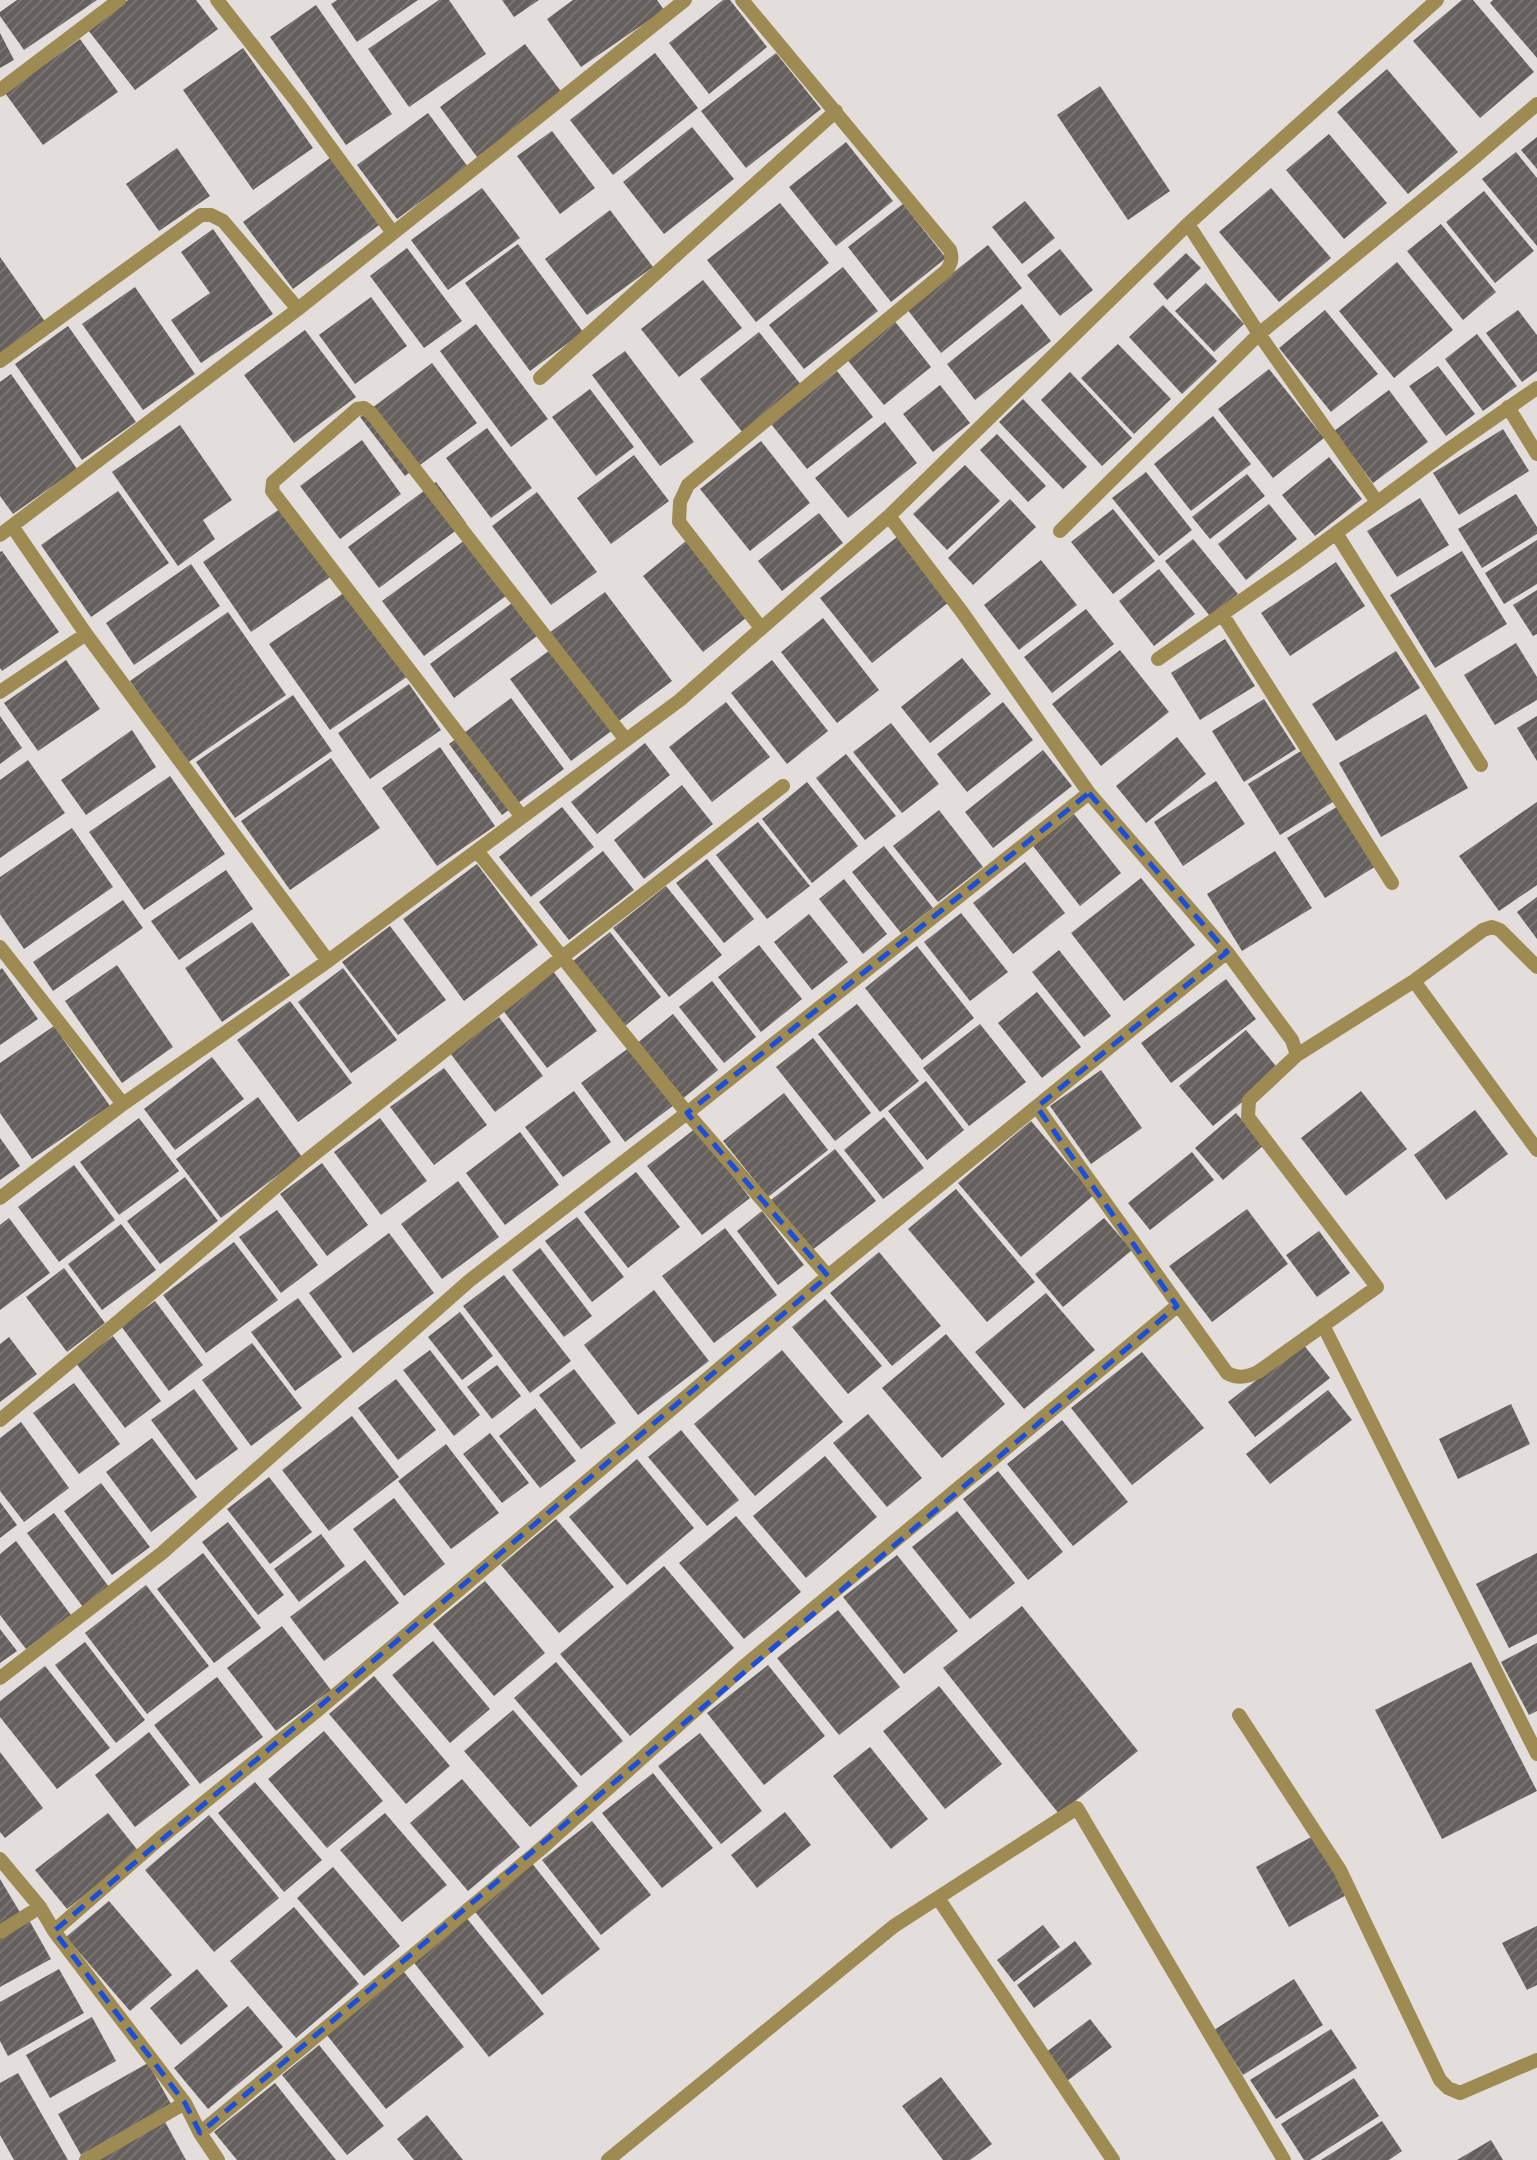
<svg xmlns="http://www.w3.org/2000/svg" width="1537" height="2160" font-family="Quicksand,sans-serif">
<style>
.building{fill:url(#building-hatch)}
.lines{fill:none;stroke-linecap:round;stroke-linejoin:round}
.minor{stroke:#9e8a53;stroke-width:14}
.marked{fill:none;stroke:#1d4ed8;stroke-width:5;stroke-dasharray:14 9;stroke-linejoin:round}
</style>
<defs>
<pattern id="building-hatch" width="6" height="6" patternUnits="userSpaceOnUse" patternTransform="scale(1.75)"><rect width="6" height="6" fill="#65605d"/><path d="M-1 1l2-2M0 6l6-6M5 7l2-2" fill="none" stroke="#7c7876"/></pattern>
</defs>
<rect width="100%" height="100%" fill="#e3dedb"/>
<!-- building -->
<path class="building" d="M17,0H97L24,50L0,16V12Z
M128,0H196L218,29L135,90L88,30Z
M337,0H418L357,42L331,4Z
M439,0H449L486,54L409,107L368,49Z
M502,0H539L514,17Z
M573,0H657L664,10L581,67L547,19Z
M723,0H730L767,47L709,94L669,43Z
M1462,0H1473L1534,72L1480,118L1413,41Z
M1493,0H1537V58L1490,3Z
M316,5L392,114L346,145L270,37Z
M0,33L14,60L0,68Z
M80,39L118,92L43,145L5,93Z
M525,44L563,94L477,157L440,107Z
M243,48L313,148L253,190L183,90Z
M655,53L698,108L613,175L570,120Z
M776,53L821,109L746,168L701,111Z
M1387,69L1458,152L1408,194L1337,112Z
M1100,86L1170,191L1128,220L1057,115Z
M428,113L468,167L397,219L357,165Z
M692,127L734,179L664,234L623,182Z
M552,131L595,188L560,214L517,156Z
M1329,134L1387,203L1344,239L1286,170Z
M1537,137V169L1521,150Z
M846,142L893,201L836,246L789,187Z
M177,148L210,196L159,231L126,184Z
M1516,152L1537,178V246L1482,179Z
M334,155L383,222L293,289L243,222Z
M482,188L520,238L448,290L411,240Z
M1271,188L1331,258L1279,302L1219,232Z
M1484,191L1534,251L1495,283L1446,222Z
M1025,201L1055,238L1022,264L992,227Z
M780,203L829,263L756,322L707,260Z
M903,204L946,258L891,302L848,247Z
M610,210L653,267L587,315L545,259Z
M1441,224L1496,292L1463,320L1407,251Z
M213,229L273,314L201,363L171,320L210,293L181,252Z
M518,244L583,332L530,371L465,283Z
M988,245L1022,288L941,353L907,309Z
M407,248L462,321L424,348L370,276Z
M1060,249L1093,290L1060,316L1027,275Z
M1186,253L1201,268L1167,300L1153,284Z
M0,257L46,323L0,354Z
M1397,262L1453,330L1394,378L1339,311Z
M843,267L878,311L804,369L769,325Z
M703,280L742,328L679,377L641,329Z
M1206,283L1244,324L1214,352L1175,311Z
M135,287L195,374L143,410L82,324Z
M371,297L407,346L355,384L319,335Z
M1022,304L1051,341L975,400L947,364Z
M1163,305L1217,361L1182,394L1129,337Z
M1325,310L1378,374L1331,412L1279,348Z
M1518,310L1537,335V371L1522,382L1486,333Z
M893,319L931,367L884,405L845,357Z
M476,324L548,419L511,447L440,351Z
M68,326L136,422L82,460L15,364Z
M305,330L356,397L294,443L244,375Z
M759,332L802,386L743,433L700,379Z
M1477,334L1517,386L1483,411L1445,359Z
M1118,344L1171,399L1134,434L1081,378Z
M625,351L694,442L660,466L592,375Z
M432,363L477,423L405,476L360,417Z
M1438,366L1475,414L1446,436L1409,386Z
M1269,369L1324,438L1273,478L1218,409Z
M837,371L873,417L807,469L771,424Z
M1070,372L1132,438L1102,466L1041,400Z
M11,374L77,469L13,514L0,496V382Z
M940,385L970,423L933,452L903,414Z
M590,389L634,447L596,476L552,417Z
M1389,390L1428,442L1373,483L1334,431Z
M1023,399L1087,467L1063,489L999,422Z
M1213,416L1251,464L1191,511L1154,464Z
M885,422L917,463L848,518L815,478Z
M180,425L232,500L203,520L215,539L178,566L112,472Z
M487,428L532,488L491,518L446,458Z
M1503,429L1529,471L1459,515L1433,473Z
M997,434L1046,486L1028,502L980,450Z
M362,440L401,494L340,539L300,486Z
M761,441L810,503L750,551L700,489Z
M634,455L669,501L611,544L577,498Z
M1329,457L1362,499L1315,536L1282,495Z
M965,465L1000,501L947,550L913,514Z
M1146,472L1192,530L1159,556L1112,498Z
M1247,474L1265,496L1210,539L1192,517Z
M436,482L466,523L379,588L348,547Z
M118,491L169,563L91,617L41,545Z
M537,492L597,572L551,605L492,526Z
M1516,494L1537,527V534L1482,568L1458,529Z
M1420,498L1449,545L1397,577L1367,531Z
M1010,499L1036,527L973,585L948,558Z
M287,504L336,573L251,632L203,562Z
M1269,504L1297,539L1246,580L1218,544Z
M1113,509L1155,561L1113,594L1071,542Z
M819,513L843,543L782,591L758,561Z
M897,537L949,602L872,663L820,598Z
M1193,539L1238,594L1210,616L1165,561Z
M465,540L506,596L424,656L382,601Z
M1537,540V584L1504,604L1485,573Z
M686,541L746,618L703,652L643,576Z
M2,551L59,632L2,671L0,668V552Z
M1462,551L1507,624L1435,668L1390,595Z
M1041,560L1077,605L1019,650L984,605Z
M1336,562L1365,606L1290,656L1261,613Z
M191,564L220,606L134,665L106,623Z
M1159,569L1195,614L1154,646L1119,601Z
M351,588L411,674L330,730L269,644Z
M1537,590V634L1533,636L1513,605Z
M605,592L672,681L616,723L549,633Z
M516,600L541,633L454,698L430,664Z
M1086,609L1114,644L1052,693L1024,657Z
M228,612L286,695L187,763L130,681Z
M823,618L879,690L837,723L781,652Z
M1225,639L1255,686L1200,720L1171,673Z
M1516,643L1537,677V700L1495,725L1464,675Z
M553,648L614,729L571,761L510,679Z
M1120,650L1169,712L1101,766L1052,704Z
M1396,651L1420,688L1336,741L1312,704Z
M962,658L991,694L930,743L901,707Z
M66,660L100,709L38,751L4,703Z
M772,660L828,731L787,764L731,693Z
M409,684L441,730L370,779L338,733Z
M293,695L332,751L235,818L196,762Z
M511,698L564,769L502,815L449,744Z
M1264,699L1296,749L1244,782L1212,731Z
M726,702L770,757L712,802L669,747Z
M1003,702L1033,740L967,792L937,754Z
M1426,714L1468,788L1381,837L1339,763Z
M0,716L22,748L0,764Z
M1537,716V761L1517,728Z
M891,723L939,784L902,813L853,752Z
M132,730L156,767L86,815L61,780Z
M1177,737L1206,774L1146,823L1116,786Z
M645,743L670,775L597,834L571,802Z
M440,747L495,826L437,866L382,788Z
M1304,749L1336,800L1280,835L1248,784Z
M1043,750L1072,786L993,848L965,812Z
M846,754L896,816L865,840L816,778Z
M331,758L380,828L290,890L241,821Z
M28,760L65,813L0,858V780Z
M170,776L225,854L144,910L89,832Z
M1216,781L1245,824L1183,866L1154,822Z
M807,782L858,846L812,883L762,819Z
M682,785L713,824L644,879L614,840Z
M1537,802V885L1499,911L1459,856Z
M1338,806L1376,866L1325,898L1287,838Z
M562,807L594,847L531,897L499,857Z
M939,810L983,867L938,902L893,846Z
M1074,814L1121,873L1080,906L1033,846Z
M758,822L810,886L767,919L716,855Z
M72,828L113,887L24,949L0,914V877Z
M884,846L933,908L901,933L852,872Z
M603,851L634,890L569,940L539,902Z
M1275,851L1312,908L1242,951L1207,894Z
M707,859L754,919L724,943L676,883Z
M1025,862L1065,913L1013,954L973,903Z
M477,864L538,945L464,1001L403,919Z
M226,870L253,909L179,960L151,921Z
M1141,878L1195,945L1124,1001L1071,933Z
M844,879L887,934L863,954L819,899Z
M666,886L722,955L669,997L613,928Z
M1537,897V939L1517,912Z
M123,900L143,928L53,991L33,962Z
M961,913L1008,972L970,1001L924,942Z
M809,914L848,962L812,990L774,942Z
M252,922L290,975L222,1022L185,968Z
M390,926L446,1000L398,1035L342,962Z
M610,932L661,997L625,1026L573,961Z
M759,945L802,999L761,1032L718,977Z
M917,946L974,1018L922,1060L865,988Z
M1059,950L1111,1016L1084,1037L1032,972Z
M117,965L173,1047L122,1083L65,1001Z
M2,968L38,1019L0,1045V970Z
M343,968L397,1040L351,1073L298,1002Z
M553,971L597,1031L547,1068L502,1009Z
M1226,979L1256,1019L1171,1083L1141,1043Z
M712,981L756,1037L724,1063L679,1007Z
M1037,992L1081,1047L1042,1078L998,1023Z
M290,1001L352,1083L298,1122L237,1040Z
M857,1004L919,1081L880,1112L818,1034Z
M673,1014L718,1070L681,1100L636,1044Z
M499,1017L543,1076L495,1112L450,1053Z
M980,1024L1026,1082L969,1126L923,1068Z
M54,1026L110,1106L32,1159L0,1113V1063Z
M1246,1030L1280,1071L1213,1126L1179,1086Z
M813,1038L871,1113L835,1141L776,1067Z
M630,1047L674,1105L625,1142L581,1083Z
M212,1057L244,1099L175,1150L144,1109Z
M444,1068L487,1125L434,1165L390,1107Z
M1101,1070L1142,1128L1091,1164L1050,1106Z
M926,1081L964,1130L927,1160L888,1111Z
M574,1091L611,1142L563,1177L525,1127Z
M1361,1091L1407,1149L1346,1196L1301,1138Z
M784,1093L828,1150L768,1197L723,1141Z
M258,1097L302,1157L221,1218L176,1159Z
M1475,1110L1508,1154L1446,1200L1414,1155Z
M1236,1113L1264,1145L1223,1180L1195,1148Z
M884,1117L924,1168L883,1199L844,1150Z
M139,1118L179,1171L119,1215L80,1162Z
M380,1118L427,1181L381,1215L334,1152Z
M1031,1121L1094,1195L1021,1257L958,1183Z
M696,1128L750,1198L702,1235L647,1166Z
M520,1132L559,1185L505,1225L466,1173Z
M0,1138L20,1166L0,1180Z
M835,1149L876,1201L811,1251L771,1200Z
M1192,1152L1214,1180L1150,1230L1128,1203Z
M322,1163L368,1225L327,1256L280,1194Z
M74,1165L115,1220L59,1262L18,1207Z
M636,1172L680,1227L628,1268L584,1212Z
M185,1177L218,1221L160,1264L127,1221Z
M458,1181L499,1237L442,1279L401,1224Z
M956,1189L1035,1282L987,1322L908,1229Z
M1247,1209L1288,1264L1212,1322L1169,1266Z
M277,1210L318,1265L281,1293L239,1237Z
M762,1211L804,1265L778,1285L737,1231Z
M577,1217L624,1277L592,1302L545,1241Z
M9,1218L50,1273L0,1310V1225Z
M1104,1218L1132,1250L1063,1307L1035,1274Z
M121,1224L156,1270L102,1310L68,1264Z
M725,1228L777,1295L714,1343L662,1276Z
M1319,1231L1350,1273L1317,1297L1286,1255Z
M389,1233L434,1293L353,1353L309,1293Z
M234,1242L278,1300L206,1353L163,1295Z
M540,1248L592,1316L564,1337L512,1270Z
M879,1252L941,1326L892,1366L830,1293Z
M64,1268L105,1323L67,1352L26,1297Z
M504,1275L571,1361L530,1393L463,1306Z
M654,1290L709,1361L638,1415L584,1345Z
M1046,1293L1095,1350L1024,1409L975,1352Z
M298,1298L342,1357L295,1391L251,1332Z
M825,1299L882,1366L848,1394L792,1327Z
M155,1301L203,1365L169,1391L121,1326Z
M460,1312L493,1356L462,1380L428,1337Z
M946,1334L1005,1404L942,1458L882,1388Z
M113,1336L161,1401L125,1428L76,1363Z
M9,1337L37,1374L0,1402V1344Z
M252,1343L302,1408L251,1446L202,1380Z
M1303,1344L1330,1378L1255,1437L1228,1402Z
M430,1350L480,1415L454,1436L403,1370Z
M782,1350L843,1422L755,1496L694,1424Z
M1142,1352L1204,1428L1132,1485L1071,1408Z
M497,1365L521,1396L492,1419L467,1387Z
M574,1369L616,1423L581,1449L539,1395Z
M396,1379L436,1430L398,1460L358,1408Z
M74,1383L120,1444L79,1474L33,1413Z
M194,1389L238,1449L196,1480L151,1420Z
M1328,1390L1352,1420L1270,1484L1246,1454Z
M1511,1404L1530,1444L1458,1479L1439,1439Z
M535,1408L576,1461L540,1488L499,1436Z
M868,1414L922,1478L887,1507L833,1443Z
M352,1416L399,1477L329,1531L282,1470Z
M1062,1420L1128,1502L1073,1546L1007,1464Z
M21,1422L69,1488L24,1522L0,1491V1438Z
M681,1430L739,1500L707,1526L648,1457Z
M490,1433L529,1483L502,1503L463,1454Z
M152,1438L197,1497L151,1532L106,1472Z
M446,1444L499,1513L451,1549L398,1481Z
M825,1456L877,1517L806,1578L753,1516Z
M637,1459L694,1528L627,1585L569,1517Z
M998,1471L1063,1552L1028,1580L963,1499Z
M269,1477L312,1532L270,1564L227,1509Z
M101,1483L150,1547L112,1575L64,1511Z
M394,1498L445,1564L404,1596L353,1529Z
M0,1502L17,1525L0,1538Z
M957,1511L1015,1583L970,1619L912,1547Z
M54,1513L109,1587L83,1607L27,1533Z
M736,1516L801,1592L744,1639L679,1563Z
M556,1519L614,1587L559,1633L501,1565Z
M228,1522L284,1595L258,1615L202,1542Z
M321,1534L345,1566L299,1602L274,1569Z
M16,1541L71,1615L26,1649L0,1615V1554Z
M203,1553L261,1628L214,1663L157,1589Z
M1537,1553V1634L1509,1648L1476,1584Z
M897,1555L958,1631L904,1674L843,1597Z
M365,1560L399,1603L324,1661L290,1617Z
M664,1566L734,1648L630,1736L560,1654Z
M485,1581L545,1653L494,1696L433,1624Z
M146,1585L209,1666L147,1714L85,1633Z
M1022,1606L1138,1751L1059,1814L943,1668Z
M838,1610L900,1687L839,1735L777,1658Z
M282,1626L331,1690L276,1731L227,1668Z
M0,1629L17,1651L0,1663Z
M433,1641L490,1709L450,1743L392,1675Z
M85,1642L145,1720L116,1743L55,1665Z
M1537,1643V1711L1529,1715L1501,1662Z
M556,1662L623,1741L581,1776L514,1698Z
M1471,1662L1537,1791L1442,1839L1375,1710Z
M768,1665L825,1736L764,1785L707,1713Z
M45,1666L110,1748L57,1789L0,1717V1701Z
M374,1676L450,1766L406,1804L329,1714Z
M217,1677L263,1737L200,1784L154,1725Z
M939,1686L1002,1764L945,1809L883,1731Z
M513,1710L578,1786L530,1827L464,1751Z
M324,1731L383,1801L327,1848L268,1779Z
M149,1732L190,1785L135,1827L95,1775Z
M700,1733L762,1811L721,1844L658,1766Z
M870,1747L928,1819L891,1849L833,1776Z
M0,1752L43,1808L5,1838L0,1832Z
M653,1773L713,1848L662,1888L602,1813Z
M462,1779L520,1847L468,1891L410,1823Z
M255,1782L322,1860L284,1892L218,1813Z
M785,1812L811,1845L757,1888L731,1855Z
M108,1813L139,1852L67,1909L35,1870Z
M385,1813L447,1885L402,1922L340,1850Z
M209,1815L279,1898L214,1952L145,1870Z
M592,1821L651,1895L601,1935L542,1860Z
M1315,1835L1348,1894L1289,1927L1256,1867Z
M531,1862L600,1949L542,1995L472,1908Z
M333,1867L400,1946L364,1976L297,1898Z
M0,1879L21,1914L0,1927Z
M109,1901L172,1975L130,2011L66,1937Z
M294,1907L359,1984L296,2038L230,1961Z
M465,1916L544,2014L489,2057L411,1959Z
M29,1920L51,1959L0,1987V1936Z
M1043,1925L1060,1947L1014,1982L997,1960Z
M1537,1926V1985L1527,1990L1502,1943Z
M1075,1941L1092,1964L1034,2008L1017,1985Z
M59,1969L84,2013L8,2056L0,2041V2002Z
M197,1969L228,2006L181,2045L150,2008Z
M404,1972L464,2047L386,2109L326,2034Z
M1294,1979L1323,2025L1243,2075L1214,2030Z
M248,2006L283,2047L208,2109L174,2068Z
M92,2017L116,2061L50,2098L26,2055Z
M1090,2019L1112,2047L1067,2081L1045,2053Z
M1331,2029L1357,2068L1276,2119L1250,2080Z
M319,2045L384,2126L347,2155L282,2075Z
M148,2063L171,2104L81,2155L58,2114Z
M18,2073L68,2160H14L0,2135V2083Z
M941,2077L992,2144L970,2160H943L902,2106Z
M1354,2078L1379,2116L1310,2160H1304L1281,2124Z
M275,2083L336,2160H237L214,2132Z
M427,2115L463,2160H414L397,2139Z
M164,2120L186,2160H88Z
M1382,2121L1402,2151L1389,2160H1321Z
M1491,2140L1503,2160H1457Z"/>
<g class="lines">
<!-- minor -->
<path class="minor" d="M217,0L297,102L393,233
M742,0L950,250C953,259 951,264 946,271L688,485L680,502L679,522L761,628
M0,90L119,0
M1188,224L1259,334L1377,502
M0,361L201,215H211L223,221L298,309
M540,378L836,111
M1508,407L1537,454
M12,526L86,634L328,961
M1060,531L1259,334L1468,163L1537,104
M1336,533L1481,765
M0,535L298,309L685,0
M1222,614L1392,883
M1158,659L1294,564L1452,447L1537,388
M0,692L86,634
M522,817L272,491L273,482L357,409L364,408L371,413L626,740
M477,851L687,1113L828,1276
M0,947L123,1104
M1414,981L1537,1150
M1297,1055L1414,981L1483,930L1492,927L1500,930L1537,967
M1037,1107L1227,1373C1238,1379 1247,1377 1258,1372L1377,1287L1248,1117L1249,1100L1297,1055L1292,1040L1227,952
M0,1198L123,1104L328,961L680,700L889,516L1188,224L1437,0
M1323,1325L1537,1754
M0,1420L119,1321L302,1164L561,958L783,786
M0,1678L162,1553L469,1281L687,1113L1089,793
M1239,1715L1340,1870L1440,2080L1448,2088L1460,2093L1537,2060
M0,1859L40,1907L54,1931L185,2103L200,2133L218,2160
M938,1898L1113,2160
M54,1931L158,1840L319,1709L828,1276L1227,952L1089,793L962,612L889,516
M0,1932L40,1907
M200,2133L543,1847L742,1668L1177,1306
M86,2160L185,2103
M608,2160L894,1926L1077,1808L1284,2160"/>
</g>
<!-- marked area -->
<path class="marked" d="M1089,793L1227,952L1037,1107L1177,1306L200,2133L185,2103L54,1931L828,1276L687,1113Z"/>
</svg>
